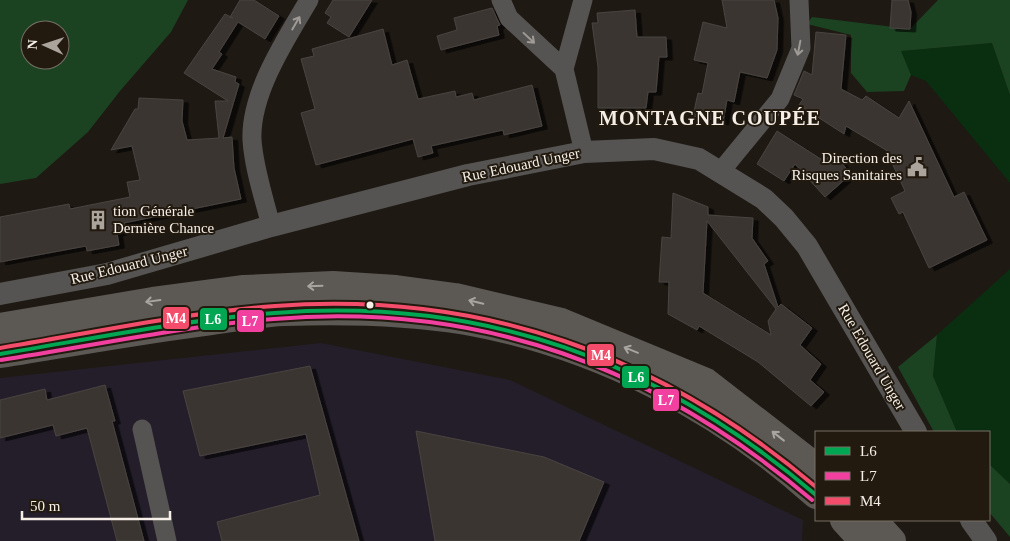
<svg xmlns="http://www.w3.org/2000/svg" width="1010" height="541" font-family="Georgia,serif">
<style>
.industrial{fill:#241e2a}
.green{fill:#092f10}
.forest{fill:#1b4321;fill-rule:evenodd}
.building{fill:#3b3632;stroke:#494440;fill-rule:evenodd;filter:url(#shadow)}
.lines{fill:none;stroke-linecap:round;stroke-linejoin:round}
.minor{stroke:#565452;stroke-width:19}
.tertiary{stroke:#565452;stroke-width:22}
.trunk{stroke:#5c5854;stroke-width:28}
.bus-1-casing{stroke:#221a0f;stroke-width:8}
.bus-2-casing{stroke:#221a0f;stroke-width:8}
.bus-3-casing{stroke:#221a0f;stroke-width:8}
.bus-1{stroke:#00a651;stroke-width:4}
.bus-2{stroke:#f240a1;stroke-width:4}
.bus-3{stroke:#f44d6c;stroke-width:4}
.oneway{stroke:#9e9a95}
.oneway2{stroke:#a8a49e}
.bus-dot{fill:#f5efe7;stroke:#221a0f;stroke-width:2}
.labels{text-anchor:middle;stroke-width:4;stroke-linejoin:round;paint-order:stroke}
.poi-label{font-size:15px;fill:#f5efe7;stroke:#221a0f;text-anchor:end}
.street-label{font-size:15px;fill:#f5efe7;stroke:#221a0f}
.district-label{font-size:20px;font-weight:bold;letter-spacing:1px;fill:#f5efe7;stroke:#221a0f}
.line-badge{stroke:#221a0f;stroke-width:2}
.badge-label{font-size:14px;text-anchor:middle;font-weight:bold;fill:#fff}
</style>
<defs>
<filter id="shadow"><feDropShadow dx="5.5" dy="3" stdDeviation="0" flood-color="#0009"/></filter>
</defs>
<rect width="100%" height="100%" fill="#1e1913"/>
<!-- industrial -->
<path class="industrial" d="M321,343L510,380L803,520L802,541H0V378Z"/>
<!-- green -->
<path class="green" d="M992,43L1010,95V183L926,81L911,75L900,51Z
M1010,269V484L989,464V432H957L933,376L937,335Z"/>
<!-- forest -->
<path class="forest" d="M0,0H188L171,32L120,91L88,132L36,178L0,184ZM30,30H60V60H30Z
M938,0H1010V95L992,43L901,51L911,75L904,91L867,92L851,73V35L807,24L812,17L910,29Z
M937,335L933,376L957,432H934L898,367Z
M989,464L1010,484V537L989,512Z"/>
<!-- building -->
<path class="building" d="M240,0H254L279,16L265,39L238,22L219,52L222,54L212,69L236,77L235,82L239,84L223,138L232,137L234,168L241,199L124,223L126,231L117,233L119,245L87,251L86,246L0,262V217L69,204L70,209L130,197L127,182L140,180L132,146L111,150L135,109H138L139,98L183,100L182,121L187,140L219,138L215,101H228L184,73L225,14L233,18L230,17Z
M333,0H372L349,37L327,23L331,17L325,13Z
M722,0H774L778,18L777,50L767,78L740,72L734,102L727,100L723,122L693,116L698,93L702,94L708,63L694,60L703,22L727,28Z
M892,0H908L911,12L910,29L890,28Z
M492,8L500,25L497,26L499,35L441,50L437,36L457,30L454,18Z
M635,10L637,37H666L667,57H659L656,92H648L646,108H598V67L592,23H598L597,13Z
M383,29L392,65L407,60L418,99L455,91L456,97L472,93L474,100L532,85L542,126L504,135L503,130L431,146L433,153L418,157L413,139L316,165L301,113L315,109L301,59L314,56L312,49Z
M816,32L846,35L841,89L862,100L866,96L899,118L909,101L954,197L964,192L987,240L929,268L903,212L899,214L891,198L905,191L886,150L846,126L844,134L799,105L803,99L794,95L804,71L812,75Z
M777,131L824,161L833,153L851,174L825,197L795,164L784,181L757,164Z
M673,193L708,207V215L753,218L752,238L768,261L764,264L778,307L781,304L812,328L800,345L821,364L810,380L824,392L811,406L758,362L699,326L697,330L668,314L669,282H659L662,237L671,238ZM707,221L776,309L768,321L771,335L703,293Z
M310,366L359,541H222L217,522L320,495L306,434L200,456L183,391Z
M105,385L115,421H112L144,541H117L87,428L56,436L53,425L0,438V400L45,389L47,400Z
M416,431L544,457L604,482L579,541H435Z"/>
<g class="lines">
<!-- minor -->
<path class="minor" d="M501,0L509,18L564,69
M583,0L564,69L584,152
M721,171L780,99L801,48L799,0
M271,226C264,198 254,169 252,140C250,93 286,39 309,0
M142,429L167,541"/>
<!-- tertiary -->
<path class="tertiary" d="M0,294L107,274L271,226L468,175L584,152L654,149L699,159L764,199L784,218L807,246L916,432
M971,520L986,541"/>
<!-- trunk -->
<path class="trunk" d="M0,327L153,301L244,289L333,285L396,289L455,297L561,322L706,382L816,467
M0,354C70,343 140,330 211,321C235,318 260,313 284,312C344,310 406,311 466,321C595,344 719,407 816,495
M844,520L863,541
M873,520L892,541"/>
<defs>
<path id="bus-1" d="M0,354C91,339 183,320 275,313C485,297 657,360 816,495"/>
<path id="bus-2" d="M1,360C92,346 183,326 274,319C482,302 655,367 812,500"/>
<path id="bus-3" d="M0,348C91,333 183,313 275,306C482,291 659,354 816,487"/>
</defs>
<!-- bus-1 casing -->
<use href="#bus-1" class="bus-1-casing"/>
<!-- bus-2 casing -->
<use href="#bus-2" class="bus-2-casing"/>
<!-- bus-3 casing -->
<use href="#bus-3" class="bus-3-casing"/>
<!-- bus-1 -->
<use href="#bus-1" class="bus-1"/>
<!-- bus-2 -->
<use href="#bus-2" class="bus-2"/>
<!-- bus-3 -->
<use href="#bus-3" class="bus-3"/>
</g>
<!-- one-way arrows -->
<defs><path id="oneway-shaft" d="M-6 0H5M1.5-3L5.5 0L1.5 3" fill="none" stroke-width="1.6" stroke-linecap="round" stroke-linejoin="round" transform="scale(1.25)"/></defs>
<g class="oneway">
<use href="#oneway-shaft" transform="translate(296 23) rotate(-60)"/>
<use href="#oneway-shaft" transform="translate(529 38) rotate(43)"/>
<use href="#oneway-shaft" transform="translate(799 48) rotate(101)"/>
</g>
<g class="oneway2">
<use href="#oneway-shaft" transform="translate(315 286) rotate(178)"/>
<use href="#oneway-shaft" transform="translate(153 301) rotate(172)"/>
<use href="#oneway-shaft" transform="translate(476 302) rotate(-167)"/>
<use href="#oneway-shaft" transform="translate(631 350) rotate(-158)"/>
<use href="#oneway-shaft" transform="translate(778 436) rotate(-142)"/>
</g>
<!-- icons -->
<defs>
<symbol id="civic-bare" viewBox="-9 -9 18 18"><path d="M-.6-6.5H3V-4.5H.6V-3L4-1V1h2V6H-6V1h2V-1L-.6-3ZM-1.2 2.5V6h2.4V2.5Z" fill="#aaa49d" stroke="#221a0f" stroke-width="2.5" paint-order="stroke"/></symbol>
<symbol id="building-bare" viewBox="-9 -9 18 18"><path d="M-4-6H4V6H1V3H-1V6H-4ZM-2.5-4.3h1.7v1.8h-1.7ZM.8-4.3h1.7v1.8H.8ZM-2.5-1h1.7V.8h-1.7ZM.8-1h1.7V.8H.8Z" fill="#aaa49d" stroke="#221a0f" stroke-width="2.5" paint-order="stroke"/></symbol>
</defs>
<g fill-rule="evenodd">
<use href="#civic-bare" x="903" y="153" width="28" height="28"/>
<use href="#building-bare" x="84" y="206" width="28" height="28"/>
</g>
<!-- markers -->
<circle class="bus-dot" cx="370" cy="305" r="4.5"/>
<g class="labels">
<!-- poi labels -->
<g class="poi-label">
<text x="902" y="163">Direction des<tspan x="902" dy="17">Risques Sanitaires</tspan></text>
<text x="113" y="216" text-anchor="start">tion Générale<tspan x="113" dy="17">Dernière Chance</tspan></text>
</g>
<!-- street labels -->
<g class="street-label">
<text transform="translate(521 165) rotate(-12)" y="5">Rue Edouard Unger</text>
<text transform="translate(129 265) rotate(-14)" y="5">Rue Edouard Unger</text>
<text transform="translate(872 357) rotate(60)" y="5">Rue Edouard Unger</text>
</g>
<!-- district labels -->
<g class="district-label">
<text x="710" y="125">MONTAGNE COUPÉE</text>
</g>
</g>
<g class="line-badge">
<rect x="162" y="306" width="28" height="24" rx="5" fill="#f44d6c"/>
<rect x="199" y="307" width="29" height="24" rx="5" fill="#00a651"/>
<rect x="236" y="309" width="29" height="24" rx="5" fill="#f240a1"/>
<rect x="586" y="343" width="29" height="24" rx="5" fill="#f44d6c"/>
<rect x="621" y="365" width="29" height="24" rx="5" fill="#00a651"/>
<rect x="652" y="388" width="28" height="24" rx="5" fill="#f240a1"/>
</g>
<g class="badge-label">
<text x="176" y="323">M4</text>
<text x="213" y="324">L6</text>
<text x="250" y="326">L7</text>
<text x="601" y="360">M4</text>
<text x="636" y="382">L6</text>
<text x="666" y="405">L7</text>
</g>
<!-- legend -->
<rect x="815" y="431" width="175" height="90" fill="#221a0f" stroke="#766f65"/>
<rect x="825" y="447" width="25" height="8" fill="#00a651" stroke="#766f65"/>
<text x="860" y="456" font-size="15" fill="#f5efe7">L6</text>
<rect x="825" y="472" width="25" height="8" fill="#f240a1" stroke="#766f65"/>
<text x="860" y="481" font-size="15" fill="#f5efe7">L7</text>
<rect x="825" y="497" width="25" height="8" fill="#f44d6c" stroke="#766f65"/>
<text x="860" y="506" font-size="15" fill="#f5efe7">M4</text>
<!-- north arrow -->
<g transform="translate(45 45) rotate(273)"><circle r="24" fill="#221a0f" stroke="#766f65"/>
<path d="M0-4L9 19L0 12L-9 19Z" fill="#aaa49d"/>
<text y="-8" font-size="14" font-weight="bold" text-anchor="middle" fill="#f5efe7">N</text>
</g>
<!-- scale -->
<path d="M22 511v8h148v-8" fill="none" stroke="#f5efe7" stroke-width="2.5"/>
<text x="30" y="511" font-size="15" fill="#f5efe7" stroke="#221a0f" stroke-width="4" paint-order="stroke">50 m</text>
</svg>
